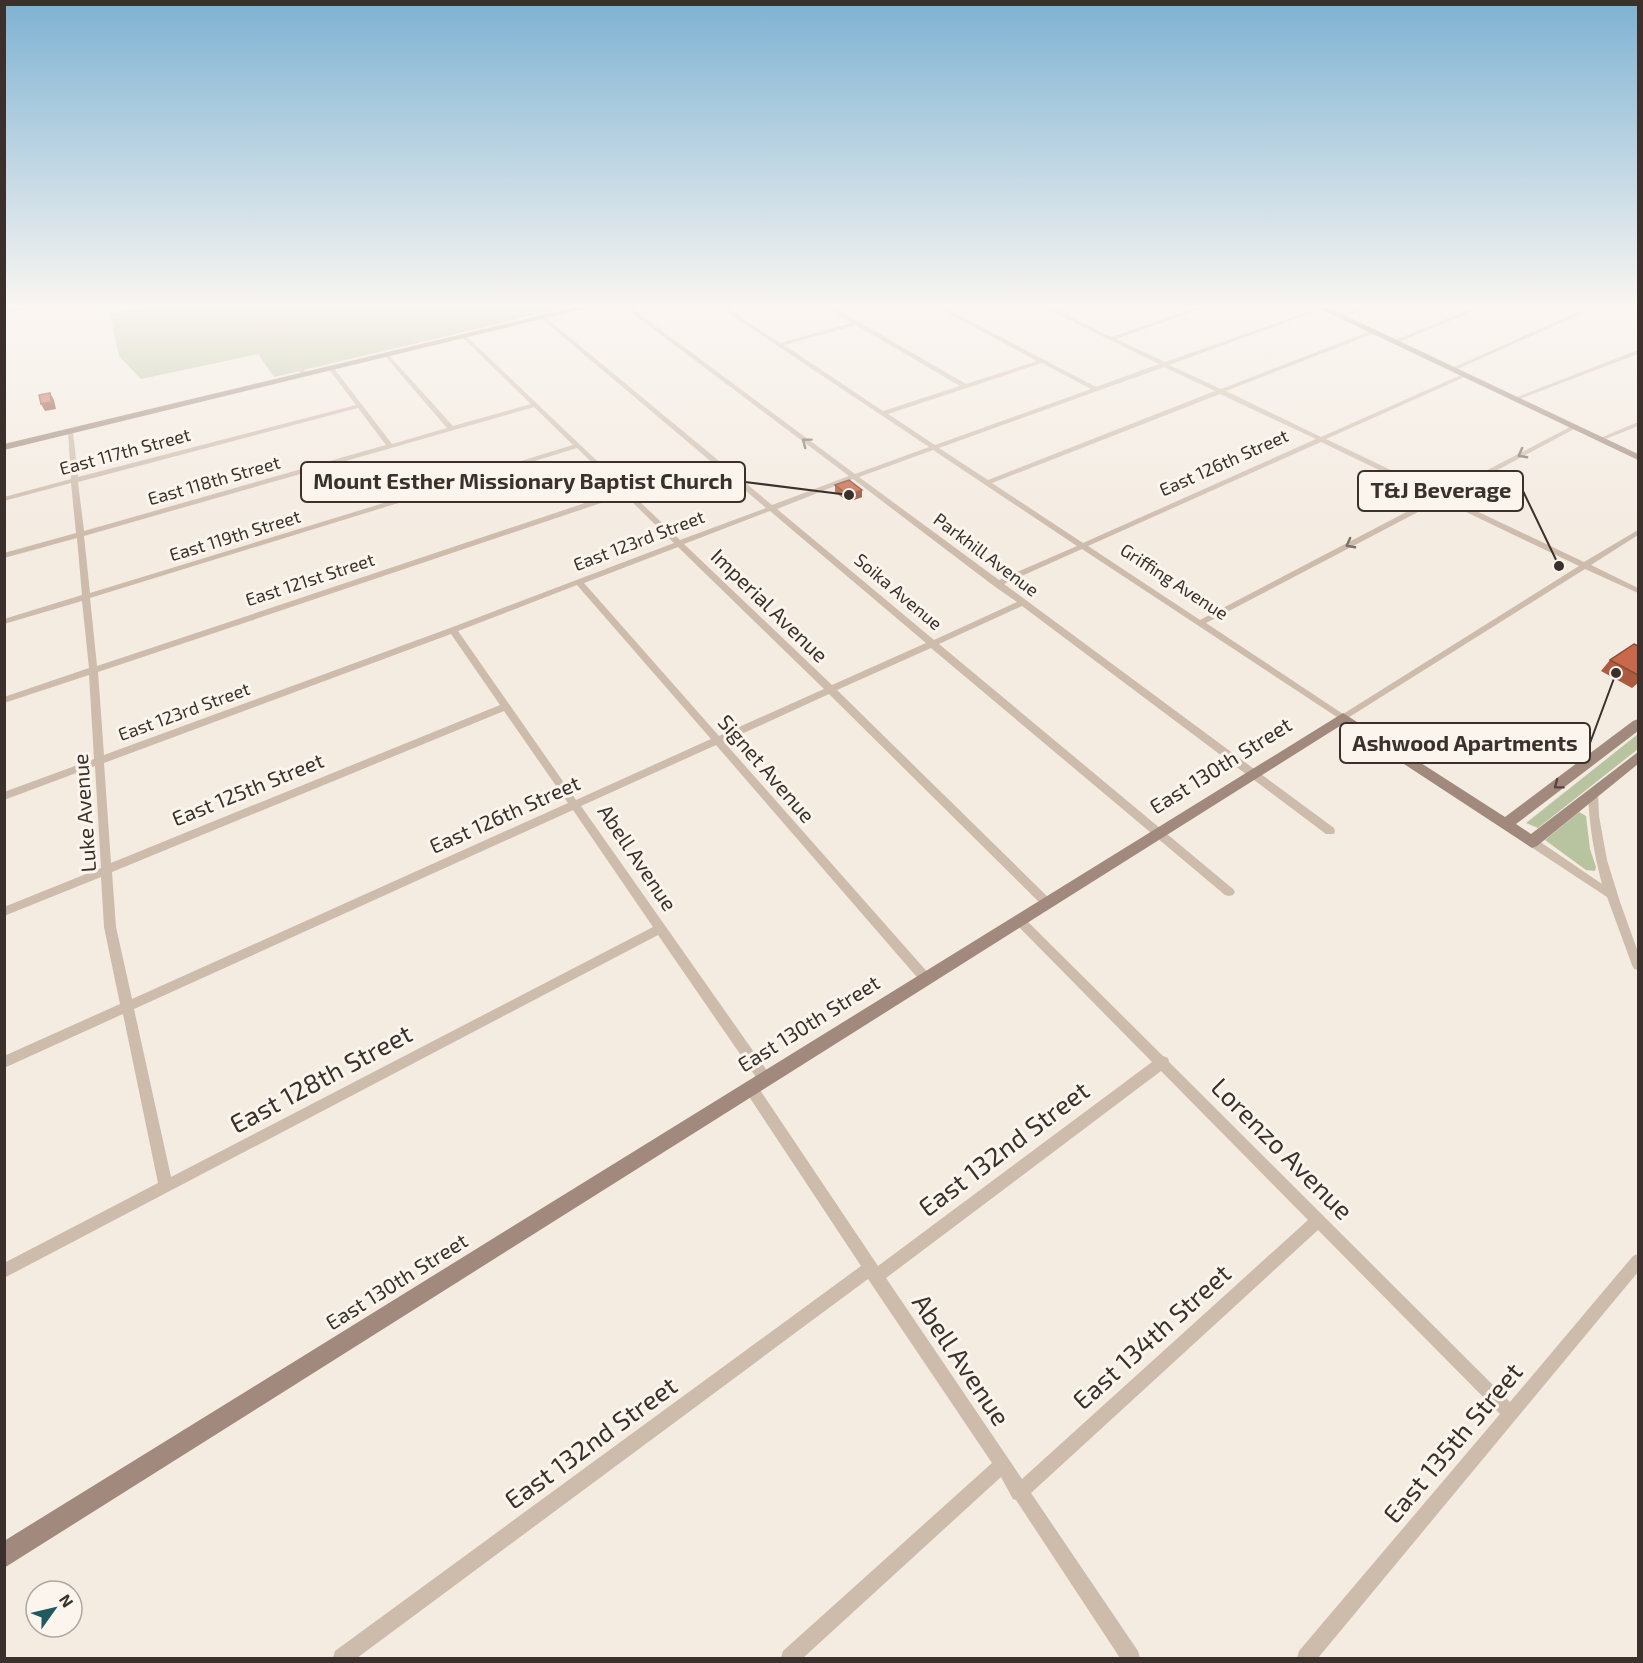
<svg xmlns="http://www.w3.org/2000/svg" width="1643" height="1663" font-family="'Exo 2',sans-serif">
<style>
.green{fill:#b8c4a0}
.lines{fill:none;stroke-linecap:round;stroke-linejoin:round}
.street{fill:#cdbbac;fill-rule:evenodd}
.secondary{fill:#a18a7d;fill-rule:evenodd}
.wall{fill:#ac5a40}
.shaded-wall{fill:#8c4a34}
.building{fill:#c8694b;stroke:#8c4a34;stroke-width:1.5}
.oneway{stroke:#7d6f65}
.oneway2{stroke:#544640}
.labels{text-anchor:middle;stroke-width:6;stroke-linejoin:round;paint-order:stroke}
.far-street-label{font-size:18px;fill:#3b302b;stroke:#fbf5ee}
.street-label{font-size:21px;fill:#3b302b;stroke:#fbf5ee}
.near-street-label{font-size:26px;fill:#3b302b;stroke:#fbf5ee}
.leader{fill:none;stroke:#3b302b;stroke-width:2}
.callout-dot{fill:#3b302b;stroke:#fbf5ee;stroke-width:2}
.callout{fill:#fbf5ee;stroke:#3b302b;stroke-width:2}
.callout-label{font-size:22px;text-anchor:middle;font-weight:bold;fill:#3b302b}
</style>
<rect width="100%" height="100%" fill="#f4ebe1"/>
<!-- green -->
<path class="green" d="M155,304H581L274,377L258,354L141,379L119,356L110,314Z
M1638,734V749L1538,828L1526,823Z
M1579,812L1586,816L1590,849L1596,867L1595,871L1586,870L1545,840Z"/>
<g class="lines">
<!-- street -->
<path class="street" d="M48,304H67L4,313V309Z
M238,304H244C273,328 289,341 307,375L306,376H302L282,343Z
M620,304H626L855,474L929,447L715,304H721L780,343L852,323L822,304H828L966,384L1037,361L931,304H938L1096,387L1159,364L1036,304H1043L1055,310L1075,304H1084L1060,312L1111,337L1207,304H1215L1116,339L1165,362L1322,307V309L1169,365L1221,389L1371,331H1375V333L1226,391L1321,437L1463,374H1467V376L1326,439L1441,494L1572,426H1576V428L1447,497L1584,562L1638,530V535L1591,565L1638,588V593L1585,569L1343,721L1082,549L1004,584L1334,828L1335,831L1334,834H1326L1022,606L939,644L1233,889L1235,892L1233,895L1229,896L1225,895L931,648L837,690L1051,900L1053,903L1051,906L1047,908L1043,906L829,694L724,742L930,975L932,979L930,983L926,984L922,983L716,745L581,806L770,1075L771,1079L770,1083L765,1085L760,1083L658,935L4,1278V1263L158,1183L123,1014L4,1068V1056L120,1004L104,927L101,877L4,916V907L101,868L95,766L4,800V792L94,759L89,675L4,703V697L89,668L82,601L4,624V619L82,595L77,538L4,558V553L76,533L71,483L4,501V497L71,479L68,431L73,432L78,477L356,405L328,368L331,366L333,367L392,444L447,428L385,356V354L387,353L453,426L531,404L462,337V335L464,334L680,540L766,508L542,319L541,318L544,316L772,505L849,476ZM856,325L960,386L883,411L784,345ZM1042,363L1091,389L935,445L888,414ZM1164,367L1215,391L988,480L939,448ZM1220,394L1316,439L1083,543L992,483ZM534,407L573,445L90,593L84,536ZM358,408L386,445L84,531L78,482ZM1321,442L1435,497L1200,620L1088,546ZM577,448L621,491L97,666L90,598ZM933,450L1077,546L999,580L859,477ZM853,479L994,586L1017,602L934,640L777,509ZM625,495L674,543L450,628L104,755L98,672ZM1441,500L1579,566L1343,714L1206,623ZM770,511L926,643L832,685L684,544ZM678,547L824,689L719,736L584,583ZM577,585L711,739L576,800L458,631ZM451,634L500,705L111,863L104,763ZM504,711L568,803L132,999L116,927L112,872ZM573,810L653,927L171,1177L134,1009Z
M1369,304H1377L1342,318L1337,317Z
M1483,304H1491L1396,343L1391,342Z
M1596,304H1603L1455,370L1450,369Z
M1633,304H1638V307Z
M1638,350V354L1517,400L1512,399Z
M1638,422V426L1603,440L1598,439Z
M1593,789L1598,793L1599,816L1607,860L1620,902L1638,952V970L1634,969L1632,965L1607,897L1528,845L1527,842L1528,839H1536L1602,884C1594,854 1589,824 1588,793Z
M1019,915L1023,917L1163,1056L1168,1058L1169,1062L1510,1402L1633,1256L1638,1254V1272L1318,1658H1297L1299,1651L1500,1414L1318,1230L1031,1493L1138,1651L1140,1658H1120L1016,1500L1013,1499L1001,1477L803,1658H781L783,1651L992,1463L868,1279L357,1658H333L335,1651L861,1266L746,1092L745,1088L746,1084L751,1082L756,1084L878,1266L1152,1062L1015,923L1013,920L1015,917ZM1161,1071L1308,1220L1022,1479L886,1278Z"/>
<!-- secondary -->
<path class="secondary" d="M588,304H603L4,450V444Z
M1310,304H1321L1638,454V460Z
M1343,713L1505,817L1633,721L1638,719V731L1516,824L1531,834L1638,752V764L1537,846L1532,848L1343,724L4,1568V1541Z"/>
</g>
<!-- wall -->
<path class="wall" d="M835,485L862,497L848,502L835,492Z
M1638,646V683L1632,688L1601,671L1610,660Z"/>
<!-- shaded-wall -->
<path class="shaded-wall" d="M50,393L54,400L56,409L45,411L41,404Z
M862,490V497L848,502V495Z"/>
<!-- building -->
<path class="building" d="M50,393L51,402L41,404L39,395Z
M849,480L862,490L848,495L835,485Z
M1634,644L1638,646V675L1610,660Z"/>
<!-- one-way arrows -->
<defs><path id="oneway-chevron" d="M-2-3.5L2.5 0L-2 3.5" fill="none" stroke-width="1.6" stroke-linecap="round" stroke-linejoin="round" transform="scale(1.5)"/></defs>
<g class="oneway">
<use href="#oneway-chevron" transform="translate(806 442) rotate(-143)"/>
<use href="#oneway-chevron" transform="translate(1522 454) rotate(152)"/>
<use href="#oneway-chevron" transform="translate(1350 544) rotate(152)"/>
</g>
<use class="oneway2" href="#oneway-chevron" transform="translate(1558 785) rotate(143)"/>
<!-- sky -->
<linearGradient id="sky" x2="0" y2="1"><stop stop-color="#7eb2d2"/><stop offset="0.57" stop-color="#faf6f2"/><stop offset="1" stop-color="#faf6f2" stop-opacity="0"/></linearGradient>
<rect width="1643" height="537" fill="url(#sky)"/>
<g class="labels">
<!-- far-street labels -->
<g class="far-street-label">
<text transform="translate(125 452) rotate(-15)" y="6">East 117th Street</text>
<text transform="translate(1224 463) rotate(-24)" y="6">East 126th Street</text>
<text transform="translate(214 481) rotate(-16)" y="6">East 118th Street</text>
<text transform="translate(235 536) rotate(-17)" y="6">East 119th Street</text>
<text transform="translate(639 541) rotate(-21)" y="6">East 123rd Street</text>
<text transform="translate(986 555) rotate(37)" y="6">Parkhill Avenue</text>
<text transform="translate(310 580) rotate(-18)" y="6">East 121st Street</text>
<text transform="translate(1174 582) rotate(33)" y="6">Griffing Avenue</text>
<text transform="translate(898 592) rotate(40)" y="6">Soika Avenue</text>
<text transform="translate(184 712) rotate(-20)" y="6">East 123rd Street</text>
</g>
<!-- street labels -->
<g class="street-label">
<text transform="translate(769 606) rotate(44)" y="7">Imperial Avenue</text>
<text transform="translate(1221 766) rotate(-32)" y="7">East 130th Street</text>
<text transform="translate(766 769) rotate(49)" y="7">Signet Avenue</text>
<text transform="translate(248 790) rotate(-22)" y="7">East 125th Street</text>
<text transform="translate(85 813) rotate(-94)" y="7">Luke Avenue</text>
<text transform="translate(505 815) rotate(-24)" y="7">East 126th Street</text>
<text transform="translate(637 858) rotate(56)" y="7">Abell Avenue</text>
<text transform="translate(809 1024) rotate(-32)" y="7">East 130th Street</text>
<text transform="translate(397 1282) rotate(-32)" y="7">East 130th Street</text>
</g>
<!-- near-street labels -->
<g class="near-street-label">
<text transform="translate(321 1079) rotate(-28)" y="9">East 128th Street</text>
<text transform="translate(1004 1149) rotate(-37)" y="9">East 132nd Street</text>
<text transform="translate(1282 1149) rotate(45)" y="9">Lorenzo Avenue</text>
<text transform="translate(1152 1337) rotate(-42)" y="9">East 134th Street</text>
<text transform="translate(961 1360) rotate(56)" y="9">Abell Avenue</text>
<text transform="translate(591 1443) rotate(-36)" y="9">East 132nd Street</text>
<text transform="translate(1453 1443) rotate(-50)" y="9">East 135th Street</text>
</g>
</g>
<!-- callouts -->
<path class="leader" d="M849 495L745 482M1559 566L1523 491M1616 673L1590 743"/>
<g class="callout-dot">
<circle cx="849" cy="495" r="6"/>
<circle cx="1559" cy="566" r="6"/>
<circle cx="1616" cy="673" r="6"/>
</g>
<g class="callout">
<rect x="301" y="462" width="444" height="40" rx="6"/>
<rect x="1358" y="471" width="165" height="40" rx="6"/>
<rect x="1340" y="723" width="250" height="40" rx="6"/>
</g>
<g class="callout-label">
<text x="523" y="489">Mount Esther Missionary Baptist Church</text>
<text x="1441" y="498">T&amp;J Beverage</text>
<text x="1465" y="751">Ashwood Apartments</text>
</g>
<!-- border -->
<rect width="1643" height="1663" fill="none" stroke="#3b302b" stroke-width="12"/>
<!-- north arrow -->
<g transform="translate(54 1609) rotate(56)"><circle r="28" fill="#fbf5ee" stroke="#aea6a0" stroke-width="1.5"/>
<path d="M0-4.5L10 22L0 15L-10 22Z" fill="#1f5a5e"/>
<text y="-9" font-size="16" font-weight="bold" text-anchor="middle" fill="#3b302b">N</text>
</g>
</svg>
